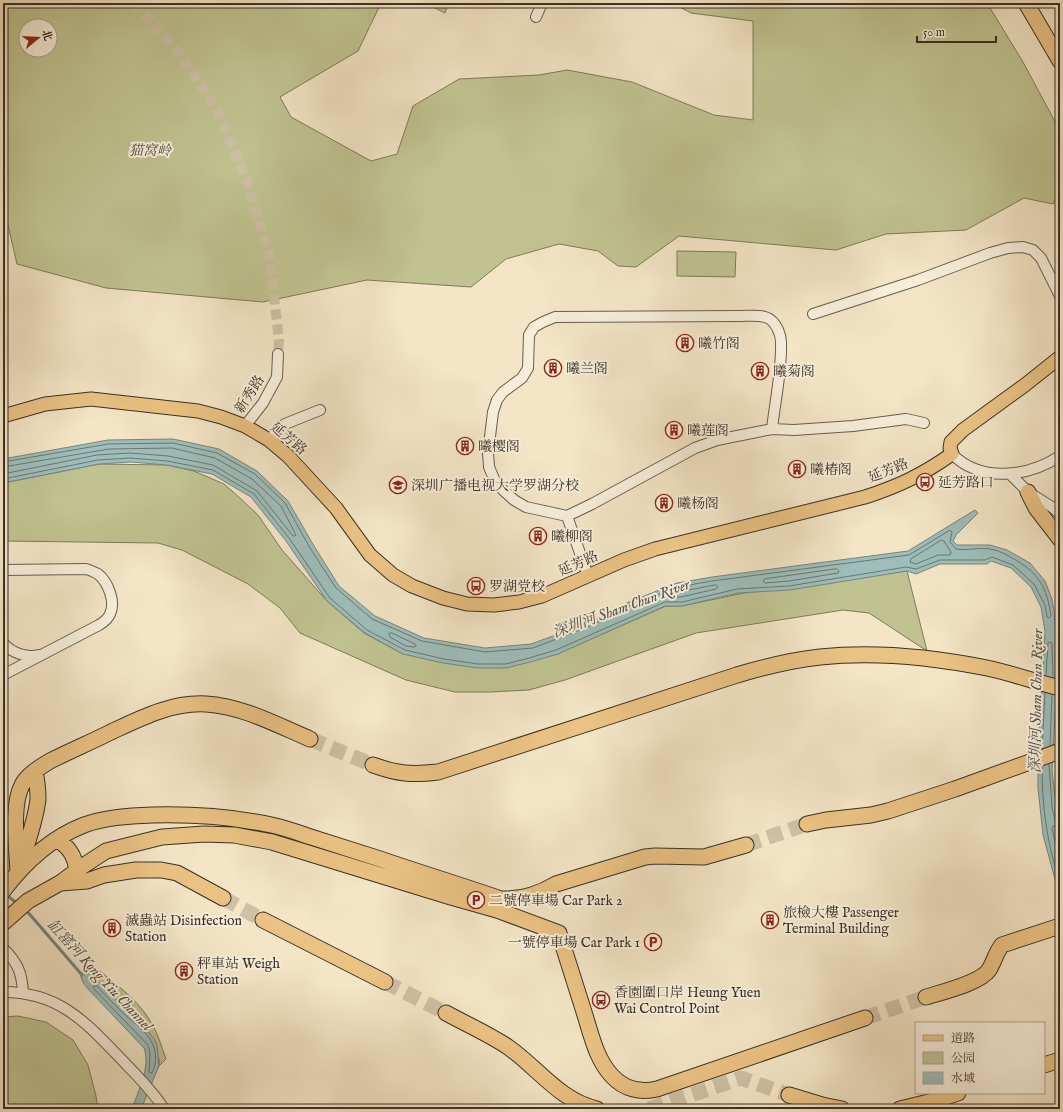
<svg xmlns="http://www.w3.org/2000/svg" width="1063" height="1112" font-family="'IM FELL English','Noto Serif SC',serif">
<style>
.green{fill:#c0c391;stroke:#7e7a5c;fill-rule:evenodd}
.water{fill:#9dbebb;stroke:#76857f}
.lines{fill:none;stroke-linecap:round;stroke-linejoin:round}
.shore{stroke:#6c7770;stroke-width:1}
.stream{stroke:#76857f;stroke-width:3}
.minor-tunnel{stroke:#cec1a6;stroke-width:10;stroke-dasharray:10 5;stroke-linecap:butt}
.highway-tunnel{stroke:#cec1a6;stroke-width:15;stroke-dasharray:15 8;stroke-linecap:butt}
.minor-casing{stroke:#695d4e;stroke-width:12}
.major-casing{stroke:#3b3026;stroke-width:15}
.highway-casing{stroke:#3b3026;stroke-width:17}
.minor{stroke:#f7eeda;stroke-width:10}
.major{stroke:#eac283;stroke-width:13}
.highway{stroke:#eac283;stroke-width:15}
.labels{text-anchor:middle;stroke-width:4;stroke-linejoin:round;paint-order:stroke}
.park-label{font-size:14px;font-style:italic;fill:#564d3b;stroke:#f7eeda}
.poi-label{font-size:14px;fill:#3b3026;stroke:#f7eeda;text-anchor:start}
.street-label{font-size:14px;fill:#3b3026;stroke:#f7eeda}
.water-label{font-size:15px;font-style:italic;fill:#54544b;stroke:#f7eeda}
</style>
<rect width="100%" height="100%" fill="#f3e5c6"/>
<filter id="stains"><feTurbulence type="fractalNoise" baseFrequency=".005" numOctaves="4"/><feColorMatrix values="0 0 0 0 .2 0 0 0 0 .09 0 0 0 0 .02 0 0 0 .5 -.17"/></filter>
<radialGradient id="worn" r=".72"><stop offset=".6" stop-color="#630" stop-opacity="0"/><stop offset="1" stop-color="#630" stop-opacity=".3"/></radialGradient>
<!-- green -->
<path class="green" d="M3,3H381L358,51L280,97L291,117L371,161L397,154L413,106L459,79L539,75L567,70L632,82L714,115L753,120V21L691,13L672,3H987L1023,62L1060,131V188L1053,204L1024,198L966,230L886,234L836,250L679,236L636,267L618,266L598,251L559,244L506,259L471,287L367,280L263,302L106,288L17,264L3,204ZM26,26H50V50H26Z
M425,3H448L445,13Z
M677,251L736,252L735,277L677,276Z
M99,464L167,465L194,471L224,484L241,499L258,515L282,550L327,601L364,633L403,654L554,655L666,606H682L744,593L907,571L927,651L869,613L843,610L696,633L565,680L529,690L490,692H455L406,680L300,633L280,608L248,584L182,550L158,543L3,541V483Z
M92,965C112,981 135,997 149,1019C157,1031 161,1045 166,1059L159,1066V1059L149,1033L88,973Z
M18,1016L46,1022L73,1040L88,1065L96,1096L98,1109H3V1017Z"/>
<!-- water -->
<path class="water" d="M173,439L219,449L257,471L288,501L314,546L339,586L375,616L424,638L485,648L531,644L589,623L629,602L677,583L712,577L908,551L975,510L978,513L956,535L953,541L957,545H990L1007,550L1030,563L1045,581L1052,599L1055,616L1057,677L1052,770L1056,807L1060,828V894L1055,879L1043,835L1038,788V752L1045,631L1041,607L1031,587L1011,568L991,561L987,564H940L916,574L907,571L790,590L738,593L682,606H665L558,654L530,662L506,668H478L443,663L403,654L365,633L327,601L286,541L251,497L212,474L167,465L131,462L99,464L3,483V459L108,440Z
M85,972L88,973L95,979L141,1023L154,1039L157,1045L159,1066L141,1109H132C138,1091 151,1067 144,1048L89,990C85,985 80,980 81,973Z"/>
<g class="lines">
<!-- shore -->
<path class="shore" d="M3,462L108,444L173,443L217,453L255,474L285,503L310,548L336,588L372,619L422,641L485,652L533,648L590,626L631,605L678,587L712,581L909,555L950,530L952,532L950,542L956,549C967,551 979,547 990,549C997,550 1006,554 1012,558C1038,572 1047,587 1051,616L1049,618L1047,617L1045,605L1034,584L1013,565L992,557L985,560H940L916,569L906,567L789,586L737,589L682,602H665L556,650L529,658L506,664H478L444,659L405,650L367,630L330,598L289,538L254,494L213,470L167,461L130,458L98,460L3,479
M3,467L109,449L172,448L215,458L252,479L281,506L296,535L295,536H293L257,491L213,465L168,456L130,453L97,455L3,474
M942,540L944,541L951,552L950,555H938L916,564L910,562L911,559Z
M837,569L839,571L838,573L789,581L765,583L763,581L765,579Z
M716,585L718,587L716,589L681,597H676L675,596V594L679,592Z
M392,633L415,644L416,646L414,647L406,646L390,637L389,634Z
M1046,675L1048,643L1051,642L1052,644L1053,677
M1050,746L1052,695
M1042,749L1045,693
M1049,764L1052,807L1055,820L1060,823
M1042,767C1042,806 1047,845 1060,882
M1060,828L1053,826L1052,828L1060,864
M94,986H97C105,995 114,1004 123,1013C133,1022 148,1032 153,1045C157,1054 156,1065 152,1073L149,1072L150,1053L148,1045L94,989Z"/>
<!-- stream -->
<path class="stream" d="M5,894L18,904
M26,910L82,975"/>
<!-- minor-tunnel -->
<path class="minor-tunnel" d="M134,3L177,50L217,110L248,183L270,260L279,341L278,354"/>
<!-- highway-tunnel -->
<path class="highway-tunnel" d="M310,739L373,765
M746,845L807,824
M223,898L263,920
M385,982L446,1013
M865,1018L926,997
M649,1109L741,1078L789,1095"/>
<defs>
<path id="minor" d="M536,17L542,3
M813,314L918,280L990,253L1008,248L1023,247L1033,250L1041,258L1060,296
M245,426L263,403L277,377L278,354
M772,429C775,401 782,371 781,342C781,335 777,325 771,320C764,314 750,316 741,316L555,317L543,322L534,327L529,335L528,368L522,378L503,392L497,400L493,412L488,453L489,467L495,481L503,490L514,500L526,507L567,516L592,504L695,448L717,440L772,429L794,430L853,426L906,419L924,423
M269,440L285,424L320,410
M952,454C981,483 1028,477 1060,456
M1010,474L1028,492L1052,507L1060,514
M567,516L588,576
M3,570L86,569C90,570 94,572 98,574C108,582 116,602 110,614C108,619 104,622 99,625L3,675
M3,643C12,653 26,658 39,655
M3,948C18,963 22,973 23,993
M3,992C61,992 87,1024 124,1062C138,1077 153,1091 164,1109"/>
<path id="major" d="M3,416L45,404L91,399L198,411L221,417L245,426L269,440L288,456L336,508L370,555L393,575L412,586L443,598L467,604L494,605L519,602L542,596L624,560L655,549L865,497C899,486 922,475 952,454L950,448L951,442L963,430L1025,385L1060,357"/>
<path id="highway" d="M1026,3L1060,61
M1028,492L1036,508L1060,539
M373,765C398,774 411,775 438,772L737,675C764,667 792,660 820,657C876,651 932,657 987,668C1011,673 1036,682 1060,688
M807,824L826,820L871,815L888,811L955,789L1060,751
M57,840C70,847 75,857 77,871
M21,863C27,845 36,818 38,799C38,790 37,781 35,771
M18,872C17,849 11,806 22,785C27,775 40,767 50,761C70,751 91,742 111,732C141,718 172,702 206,704C242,706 277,725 310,739
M60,883L87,881L104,875L136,870H161L177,873L223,898
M3,891C24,863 51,838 84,825C106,817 130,816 153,815C194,814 236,817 276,826C288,829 299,833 311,837C333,844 355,851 377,858C418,872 460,885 501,899C520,900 539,894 556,884L645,857L655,856L704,857L746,845
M263,920L385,982
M3,923L28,901L60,883L83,866L106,851L162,837L204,834L234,835L272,842L451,897L497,910L559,933C567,959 576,986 584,1012C591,1034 596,1059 612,1076C624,1089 640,1093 657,1089L865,1018
M926,997C942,992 980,983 989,970C994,962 996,952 1002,945L1060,926
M446,1013C466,1024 489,1034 508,1047C538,1068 560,1101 597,1109
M1044,1065L1060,1060
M789,1095L822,1105L842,1109
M900,1109L933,1101L958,1093"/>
</defs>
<!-- minor casing -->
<use href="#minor" class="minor-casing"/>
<!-- major casing -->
<use href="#major" class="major-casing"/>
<!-- highway casing -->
<use href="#highway" class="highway-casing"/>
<!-- minor -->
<use href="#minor" class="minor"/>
<!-- major -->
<use href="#major" class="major"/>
<!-- highway -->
<use href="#highway" class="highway"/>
</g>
<!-- icons -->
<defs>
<symbol id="building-ring" viewBox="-11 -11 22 22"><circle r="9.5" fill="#f7eeda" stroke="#8f2418" stroke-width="1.5"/><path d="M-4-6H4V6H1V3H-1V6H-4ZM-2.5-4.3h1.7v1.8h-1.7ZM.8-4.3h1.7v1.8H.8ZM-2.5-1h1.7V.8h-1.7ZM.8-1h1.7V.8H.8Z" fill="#8f2418"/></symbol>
<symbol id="bus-ring" viewBox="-11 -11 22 22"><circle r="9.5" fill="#f7eeda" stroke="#8f2418" stroke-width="1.5"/><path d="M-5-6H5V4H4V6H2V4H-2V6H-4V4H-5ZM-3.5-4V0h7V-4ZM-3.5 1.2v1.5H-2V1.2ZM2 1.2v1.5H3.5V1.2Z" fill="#8f2418"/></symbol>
<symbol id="school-ring" viewBox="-11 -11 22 22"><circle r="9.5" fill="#f7eeda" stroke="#8f2418" stroke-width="1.5"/><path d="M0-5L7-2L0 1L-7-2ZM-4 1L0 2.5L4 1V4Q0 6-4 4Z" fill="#8f2418"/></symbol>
<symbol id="parking-ring" viewBox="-11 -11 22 22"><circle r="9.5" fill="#f7eeda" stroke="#8f2418" stroke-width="1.5"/><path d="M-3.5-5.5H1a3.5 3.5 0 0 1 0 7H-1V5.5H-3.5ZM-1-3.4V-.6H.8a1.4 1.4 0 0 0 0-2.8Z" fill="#8f2418"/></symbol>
</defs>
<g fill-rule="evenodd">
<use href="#building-ring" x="675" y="333" width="20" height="20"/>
<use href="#building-ring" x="543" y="358" width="20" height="20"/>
<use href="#building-ring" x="750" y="361" width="20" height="20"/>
<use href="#building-ring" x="664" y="420" width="20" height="20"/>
<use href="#building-ring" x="455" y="436" width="20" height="20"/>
<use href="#building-ring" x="787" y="459" width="20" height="20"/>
<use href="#bus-ring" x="915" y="472" width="20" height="20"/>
<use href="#school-ring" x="388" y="475" width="20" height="20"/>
<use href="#building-ring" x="654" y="493" width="20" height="20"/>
<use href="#building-ring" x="528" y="526" width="20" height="20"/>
<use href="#bus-ring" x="466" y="576" width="20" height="20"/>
<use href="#parking-ring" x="466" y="890" width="20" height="20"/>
<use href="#building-ring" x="760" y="910" width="20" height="20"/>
<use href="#building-ring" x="102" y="918" width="20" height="20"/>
<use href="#parking-ring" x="643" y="932" width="20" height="20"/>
<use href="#building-ring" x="174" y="961" width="20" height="20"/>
<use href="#bus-ring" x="591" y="990" width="20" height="20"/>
</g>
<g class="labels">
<!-- park labels -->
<g class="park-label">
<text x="150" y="155">猫窝岭</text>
</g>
<!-- poi labels -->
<g class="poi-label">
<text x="698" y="348">曦竹阁</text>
<text x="566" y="373">曦兰阁</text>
<text x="773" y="376">曦菊阁</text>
<text x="687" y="435">曦莲阁</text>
<text x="478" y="451">曦樱阁</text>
<text x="810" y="474">曦椿阁</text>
<text x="938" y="487">延芳路口</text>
<text x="411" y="490">深圳广播电视大学罗湖分校</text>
<text x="677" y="508">曦杨阁</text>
<text x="551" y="541">曦柳阁</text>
<text x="489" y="591">罗湖党校</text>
<text x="489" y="905">二號停車場 Car Park 2</text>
<text x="783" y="917">旅檢大樓 Passenger<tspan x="783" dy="16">Terminal Building</tspan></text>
<text x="125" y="925">滅蟲站 Disinfection<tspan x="125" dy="16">Station</tspan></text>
<text x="640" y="947" text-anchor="end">一號停車場 Car Park 1</text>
<text x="197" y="968">秤車站 Weigh<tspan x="197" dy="16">Station</tspan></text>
<text x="614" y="997">香園圍口岸 Heung Yuen<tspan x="614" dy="16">Wai Control Point</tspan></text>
</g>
<!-- street labels -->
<g class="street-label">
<text transform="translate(249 394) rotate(-57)" y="5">新秀路</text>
<text transform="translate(289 438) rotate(40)" y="5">延芳路</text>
<text transform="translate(888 470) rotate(-22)" y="5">延芳路</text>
<text transform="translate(578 563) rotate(-24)" y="5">延芳路</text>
</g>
<!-- water labels -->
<g class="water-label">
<text transform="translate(621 608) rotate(-20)" y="5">深圳河 Sham Chun River</text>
<text transform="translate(1036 701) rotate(-89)" y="5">深圳河 Sham Chun River</text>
<text transform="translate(100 975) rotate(47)" y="5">缸窰河 Kong Yiu Channel</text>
</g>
</g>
<!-- margin -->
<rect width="1063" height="1112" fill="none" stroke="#f3e5c6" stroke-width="16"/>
<rect x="4" y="4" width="1055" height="1104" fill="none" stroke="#3b3026" stroke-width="2"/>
<rect x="8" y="8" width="1047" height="1096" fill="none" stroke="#3b3026"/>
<!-- legend -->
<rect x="915" y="1022" width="130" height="72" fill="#f7eeda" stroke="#aca292"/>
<rect x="923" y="1035" width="20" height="6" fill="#eac283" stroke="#aca292"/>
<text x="951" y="1042" font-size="12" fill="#3b3026">道路</text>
<rect x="923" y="1052" width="20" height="12" fill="#c0c391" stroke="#aca292"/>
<text x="951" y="1062" font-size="12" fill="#3b3026">公园</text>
<rect x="923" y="1072" width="20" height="12" fill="#9dbebb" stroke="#aca292"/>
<text x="951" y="1082" font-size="12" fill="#3b3026">水域</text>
<!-- north arrow -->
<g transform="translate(38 38) rotate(72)"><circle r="19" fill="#f7eeda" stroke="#aca292"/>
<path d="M0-3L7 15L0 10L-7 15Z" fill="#8f2418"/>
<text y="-6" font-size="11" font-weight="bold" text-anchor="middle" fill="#3b3026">北</text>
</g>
<!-- scale -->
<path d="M917 36v6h79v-6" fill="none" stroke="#3b3026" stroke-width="2"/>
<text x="923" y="36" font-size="12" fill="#3b3026" stroke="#f7eeda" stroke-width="3" paint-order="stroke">50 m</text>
<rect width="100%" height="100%" filter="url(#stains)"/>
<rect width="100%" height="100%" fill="url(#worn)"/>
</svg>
